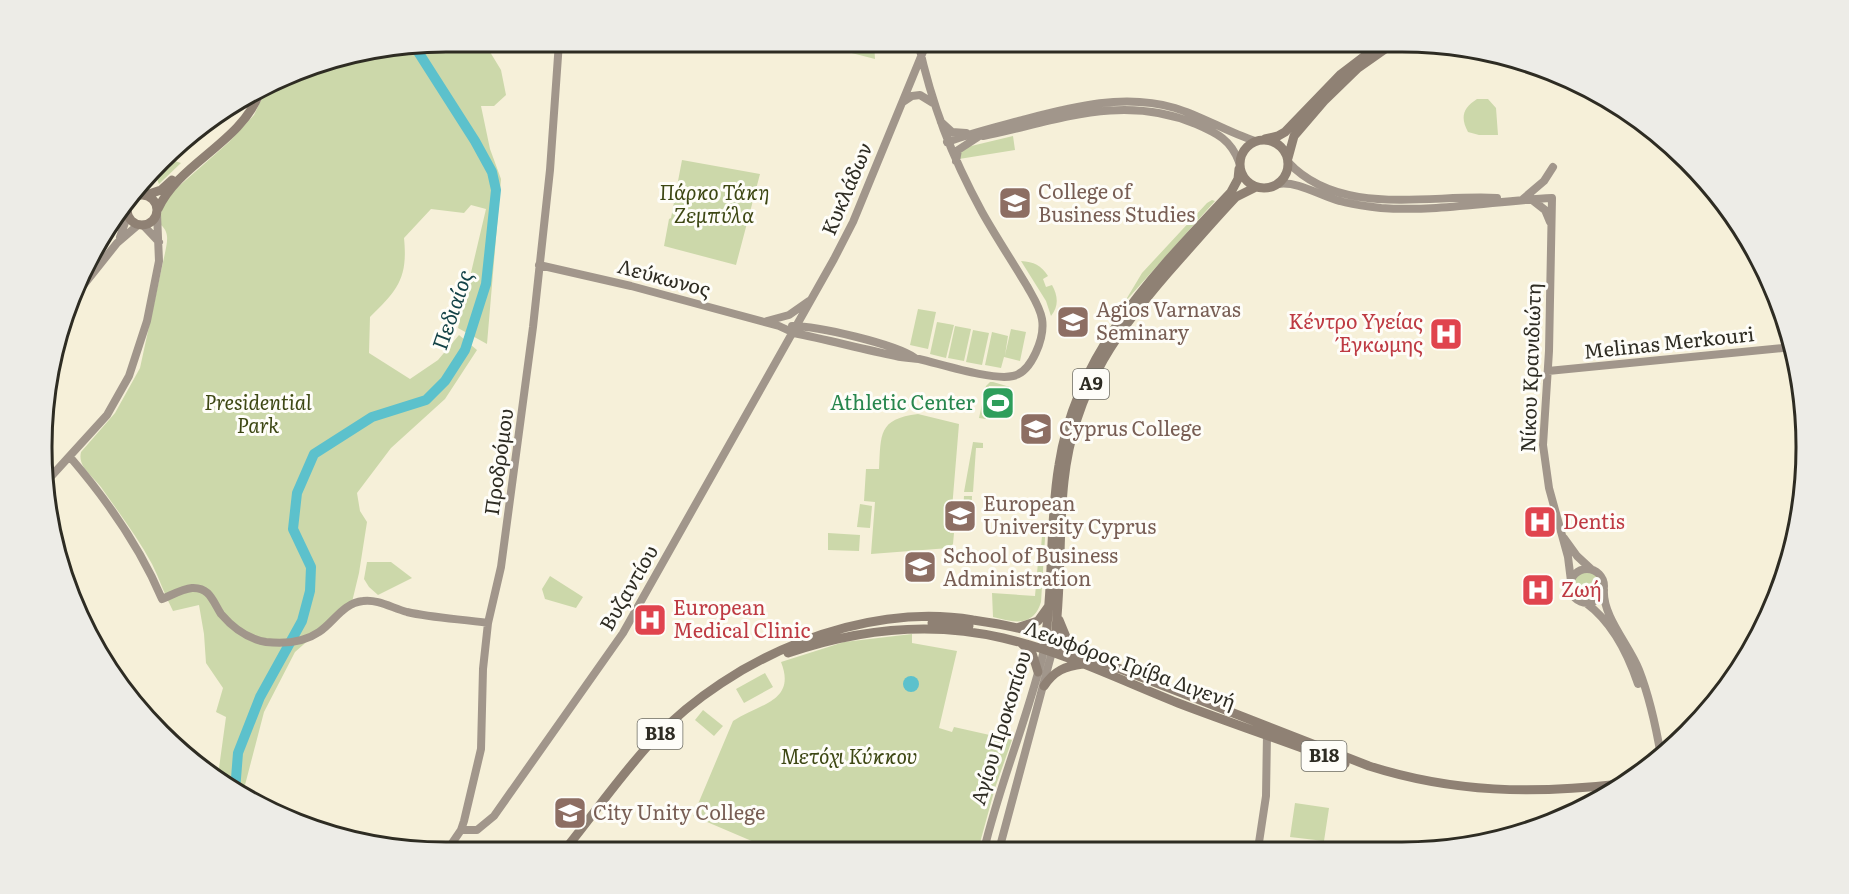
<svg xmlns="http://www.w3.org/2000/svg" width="1849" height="894" font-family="Literata,serif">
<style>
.green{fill:#ccd8aa}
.water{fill:#5cc1cc}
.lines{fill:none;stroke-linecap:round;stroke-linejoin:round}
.river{stroke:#5cc1cc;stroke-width:10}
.secondary{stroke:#a1968b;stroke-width:8}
.primary{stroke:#8f8174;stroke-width:9}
.labels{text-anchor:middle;stroke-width:6;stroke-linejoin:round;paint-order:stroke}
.shield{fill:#fefdf8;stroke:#6c6b63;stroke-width:1.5}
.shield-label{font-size:18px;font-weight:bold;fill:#2e2c23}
.street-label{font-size:20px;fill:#2e2c23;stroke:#fefdf8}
.education-label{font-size:20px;fill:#785e54;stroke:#fefdf8;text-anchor:start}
.park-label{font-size:20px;font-style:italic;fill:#3d4713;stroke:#fefdf8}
.health-label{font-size:20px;fill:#be3a42;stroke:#fefdf8;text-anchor:start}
.leisure-label{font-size:20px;fill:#27864d;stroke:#fefdf8;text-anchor:end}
.water-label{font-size:21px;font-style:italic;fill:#134247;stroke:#fefdf8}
.rim{fill:none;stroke:#2e2c23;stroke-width:3}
</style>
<rect width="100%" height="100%" fill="#f6f0d9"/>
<!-- green -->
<path class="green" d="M447,42H484L501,70L506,95L494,106H481L490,149L501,179L487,344L458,328L486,209L471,205L464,213L431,209L404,238C408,278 398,290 370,317L369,353L410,379L438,360L459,335L477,350L445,399L391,448L357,493L360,511L367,522L359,573L352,602L295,652L264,712L245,785V796L219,781V768L226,717L216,712L223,688L206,663L204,634L199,605L173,611C165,596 160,580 152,564C138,538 120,514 103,490C95,477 77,468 81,452L115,413L140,368L165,253C167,242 170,233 161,225C160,213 162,203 170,194L229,142L254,115L266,90L317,64Z
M839,42H874L875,59L840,50Z
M1477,99H1488L1496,108L1498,135H1479L1468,132C1460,117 1463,108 1477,99Z
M1013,136L1015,150L959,159V153L967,147Z
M166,158L181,163L159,184L153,170Z
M682,160L760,174L736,265L664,246L669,219L671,218Z
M1212,200L1215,201L1124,303L1142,273L1207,203Z
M118,214L116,229L88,265L96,244Z
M1021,261C1034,262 1041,265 1048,276L1043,279L1046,287L1052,285C1058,296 1059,306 1051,316L1046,301Z
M918,309L936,312L928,349L910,345Z
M937,322L954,325L946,358L930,354Z
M955,326L971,329L964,361L948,358Z
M1011,329L1026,332L1020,361L1004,357L1001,368L985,365L992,332L1008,336L1005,355Z
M973,330L989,333L982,365L966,362Z
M993,382L1010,387L989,386L986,419L979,418L986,386L990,382Z
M918,414L959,424L950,533H954L953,544L949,548L871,554L875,502L864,501L866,469H879C881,434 878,419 918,414Z
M973,442L983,443V448H976L973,492H964Z
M964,496H972L971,517L966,516L963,512Z
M860,504L872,506L870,528L857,527Z
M828,533L860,535L859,551L828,550Z
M1042,535L1045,536V538L1041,602C1033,628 1013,622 993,617L992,593L1035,596L1038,562H1040Z
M367,562H391L412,578L378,595L369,587L364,579Z
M1572 586a15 15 0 1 1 30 0a15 15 0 1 1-30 0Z
M550,576L583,597L576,608L545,599L542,589Z
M912,634V643L957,651L939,728L952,732L954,727L1012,740L995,788L978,850L775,851L693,816L733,721C758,704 797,702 781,662L844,642Z
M765,673L773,687L744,703L736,689Z
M703,710L723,726L714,736L695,720Z
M1295,803L1329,808L1324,841L1290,837Z"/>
<!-- water -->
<path class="water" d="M903 684a8 8 0 1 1 16 0a8 8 0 1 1-16 0Z"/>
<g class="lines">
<!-- river -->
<path class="river" d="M235,791L238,753L260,697L302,621L310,591L311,567L293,529L297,493L314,454L372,417L426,400L445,381L465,350L486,284L496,190L492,172L475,141L415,47"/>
<!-- secondary -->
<path class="secondary" d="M903,102L912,96L920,95L933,103
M941,122L952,132L966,133
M983,136C1057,121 1121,93 1196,124C1217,133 1231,140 1239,162
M947,142C971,133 996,127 1022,120C1072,107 1123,93 1175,108C1202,116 1227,132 1255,141
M956,161L958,150L978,137
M1288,162C1340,218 1430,194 1497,198
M1278,184C1299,181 1320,196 1340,201C1353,205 1367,206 1381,208C1437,212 1495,201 1552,198L1549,351L1543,445L1549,488L1568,557L1571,581
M1523,199L1544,181L1553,167
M1531,199L1545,210L1550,222
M143,225L159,242
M120,237L128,214
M539,265L631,286L779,326L794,333C828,340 862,349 896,356C904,358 911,358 919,359C941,364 993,381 1013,376C1032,372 1045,337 1042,319C1040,307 1033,297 1027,286C1012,261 996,237 982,212C951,155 932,105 918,42
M78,292L117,243L138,225
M767,321L789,315L809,301
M792,326C818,326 895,344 915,358
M1548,371L1793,347
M70,457C107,500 140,547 162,599C172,595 182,589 192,588C210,587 213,602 221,614C233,628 248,639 266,642C284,644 303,643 319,632C334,622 343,603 363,601C378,599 392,608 407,612C433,618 461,619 488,623
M46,482L107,415L129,376L147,321L159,261L157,214
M1564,538L1577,556L1591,569
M1570 586a17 17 0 1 1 34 0a17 17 0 1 1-34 0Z
M1604,590C1602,616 1630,646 1639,670C1650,698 1656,727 1661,756
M1586,603C1612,622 1628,654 1638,684
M461,830H477L494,816L623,633L834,259L853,222L927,42
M1258,849L1266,796L1267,734
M984,850C1000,782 1028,718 1044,650
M999,850L1052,652
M446,852L461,830L464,821L481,749L483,669L488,623L501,567L533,327L550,170L559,42"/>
<!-- primary -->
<path class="primary" d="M1265,139L1278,136L1285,132L1341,74L1383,42
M1240 164a24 24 0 1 1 48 0a24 24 0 1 1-48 0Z
M1288,158L1294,136L1324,101L1358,68L1395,42
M127 210a15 15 0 1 1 30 0a15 15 0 1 1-30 0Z
M146,195L161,190L172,180
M158,209C178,164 241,142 259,94
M1059,620L1066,637L1078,651
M932,623L969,626
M1017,628L1038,621L1048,607
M1045,641C1054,583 1049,523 1059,465C1076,351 1156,272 1231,192L1238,179L1239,169
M1022,644L1032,653L1038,672
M1054,645C1062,590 1058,535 1064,481C1074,387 1120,326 1181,258C1199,238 1217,217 1236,197L1256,187
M788,653C858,629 931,621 1003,638C1064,652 1120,680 1178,703C1233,724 1290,743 1345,764
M1044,686C1054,671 1065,666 1083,664
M563,852C594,814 622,773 655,738C731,658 862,601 973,620C994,623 1045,631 1059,645L1369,766C1454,793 1533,794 1621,784"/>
</g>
<!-- icons -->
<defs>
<symbol id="university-square" viewBox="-11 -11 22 22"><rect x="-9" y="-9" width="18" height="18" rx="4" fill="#8d6e63" stroke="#fefdf8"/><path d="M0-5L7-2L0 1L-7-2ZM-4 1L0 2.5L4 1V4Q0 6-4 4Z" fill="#fff"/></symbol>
<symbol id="hospital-square" viewBox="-11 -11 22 22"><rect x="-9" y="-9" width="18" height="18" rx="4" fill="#e0444e" stroke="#fefdf8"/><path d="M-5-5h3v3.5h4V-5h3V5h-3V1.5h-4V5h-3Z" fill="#fff"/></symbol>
<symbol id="stadium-square" viewBox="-11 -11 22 22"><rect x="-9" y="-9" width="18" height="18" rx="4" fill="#2e9e5b" stroke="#fefdf8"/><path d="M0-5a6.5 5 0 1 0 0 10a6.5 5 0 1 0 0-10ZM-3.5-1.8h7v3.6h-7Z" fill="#fff"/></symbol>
</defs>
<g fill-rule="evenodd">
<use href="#university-square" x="996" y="184" width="38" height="38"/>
<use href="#university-square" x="1054" y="303" width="38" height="38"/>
<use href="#hospital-square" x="1427" y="315" width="38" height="38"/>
<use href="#stadium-square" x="979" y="384" width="38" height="38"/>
<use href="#university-square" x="1017" y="410" width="38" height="38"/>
<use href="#university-square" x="941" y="497" width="38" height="38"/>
<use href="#hospital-square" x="1521" y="503" width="38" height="38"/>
<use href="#university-square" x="901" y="548" width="38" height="38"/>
<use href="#hospital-square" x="1519" y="571" width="38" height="38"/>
<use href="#hospital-square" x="631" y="601" width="38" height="38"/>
<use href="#university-square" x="551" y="794" width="38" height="38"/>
</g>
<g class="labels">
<!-- shield labels -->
<g class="shield">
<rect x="1073" y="369" width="36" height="30" rx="4.5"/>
<rect x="637.5" y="719" width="45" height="30" rx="4.5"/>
<rect x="1301.5" y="741" width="45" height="30" rx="4.5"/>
</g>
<g class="shield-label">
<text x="1091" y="390">A9</text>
<text x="660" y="740">B18</text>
<text x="1324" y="762">B18</text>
</g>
<!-- street labels -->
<g class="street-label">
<text transform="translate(847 189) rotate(-67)" y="7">Κυκλάδων</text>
<text transform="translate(664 278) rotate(15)" y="7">Λεύκωνος</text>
<text transform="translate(1669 343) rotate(-6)" y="7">Melinas Merkouri</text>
<text transform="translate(1531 368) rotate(-88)" y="7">Νίκου Κρανιδιώτη</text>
<text transform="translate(499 462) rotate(-82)" y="7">Προδρόμου</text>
<text transform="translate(629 588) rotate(-60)" y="7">Βυζαντίου</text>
<text transform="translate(1130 665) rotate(20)" y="7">Λεωφόρος Γρίβα Διγενή</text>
<text transform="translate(1001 728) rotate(-73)" y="7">Αγίου Προκοπίου</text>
</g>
<!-- education labels -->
<g class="education-label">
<text x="1038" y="199">College of<tspan x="1038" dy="23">Business Studies</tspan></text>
<text x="1096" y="317">Agios Varnavas<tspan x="1096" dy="23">Seminary</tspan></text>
<text x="1059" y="436">Cyprus College</text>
<text x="983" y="511">European<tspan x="983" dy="23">University Cyprus</tspan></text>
<text x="943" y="563">School of Business<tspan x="943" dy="23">Administration</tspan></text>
<text x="593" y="820">City Unity College</text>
</g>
<!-- park labels -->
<g class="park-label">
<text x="714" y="200">Πάρκο Τάκη<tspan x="714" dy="23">Ζεμπύλα</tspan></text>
<text x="258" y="410">Presidential<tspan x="258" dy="23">Park</tspan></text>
<text x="849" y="764">Μετόχι Κύκκου</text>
</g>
<!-- health labels -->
<g class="health-label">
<text x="1423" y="329" text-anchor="end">Κέντρο Υγείας<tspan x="1423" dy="23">Έγκωμης</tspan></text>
<text x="1563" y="529">Dentis</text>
<text x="1561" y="597">Ζωή</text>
<text x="673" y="615">European<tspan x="673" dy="23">Medical Clinic</tspan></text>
</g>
<!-- leisure labels -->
<g class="leisure-label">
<text x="975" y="410">Athletic Center</text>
</g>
<!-- water labels -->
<g class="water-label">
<text transform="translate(453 310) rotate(-71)" y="7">Πεδιαίος</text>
</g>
</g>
<!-- crop -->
<path d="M0 0H1849V894H0ZM446 52H1402A394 394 0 0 1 1796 446V448A394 394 0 0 1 1402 842H446A394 394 0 0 1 52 448V446A394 394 0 0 1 446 52Z" fill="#edece7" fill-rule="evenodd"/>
<path class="rim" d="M446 52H1402A394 394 0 0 1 1796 446V448A394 394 0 0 1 1402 842H446A394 394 0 0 1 52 448V446A394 394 0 0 1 446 52Z"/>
</svg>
